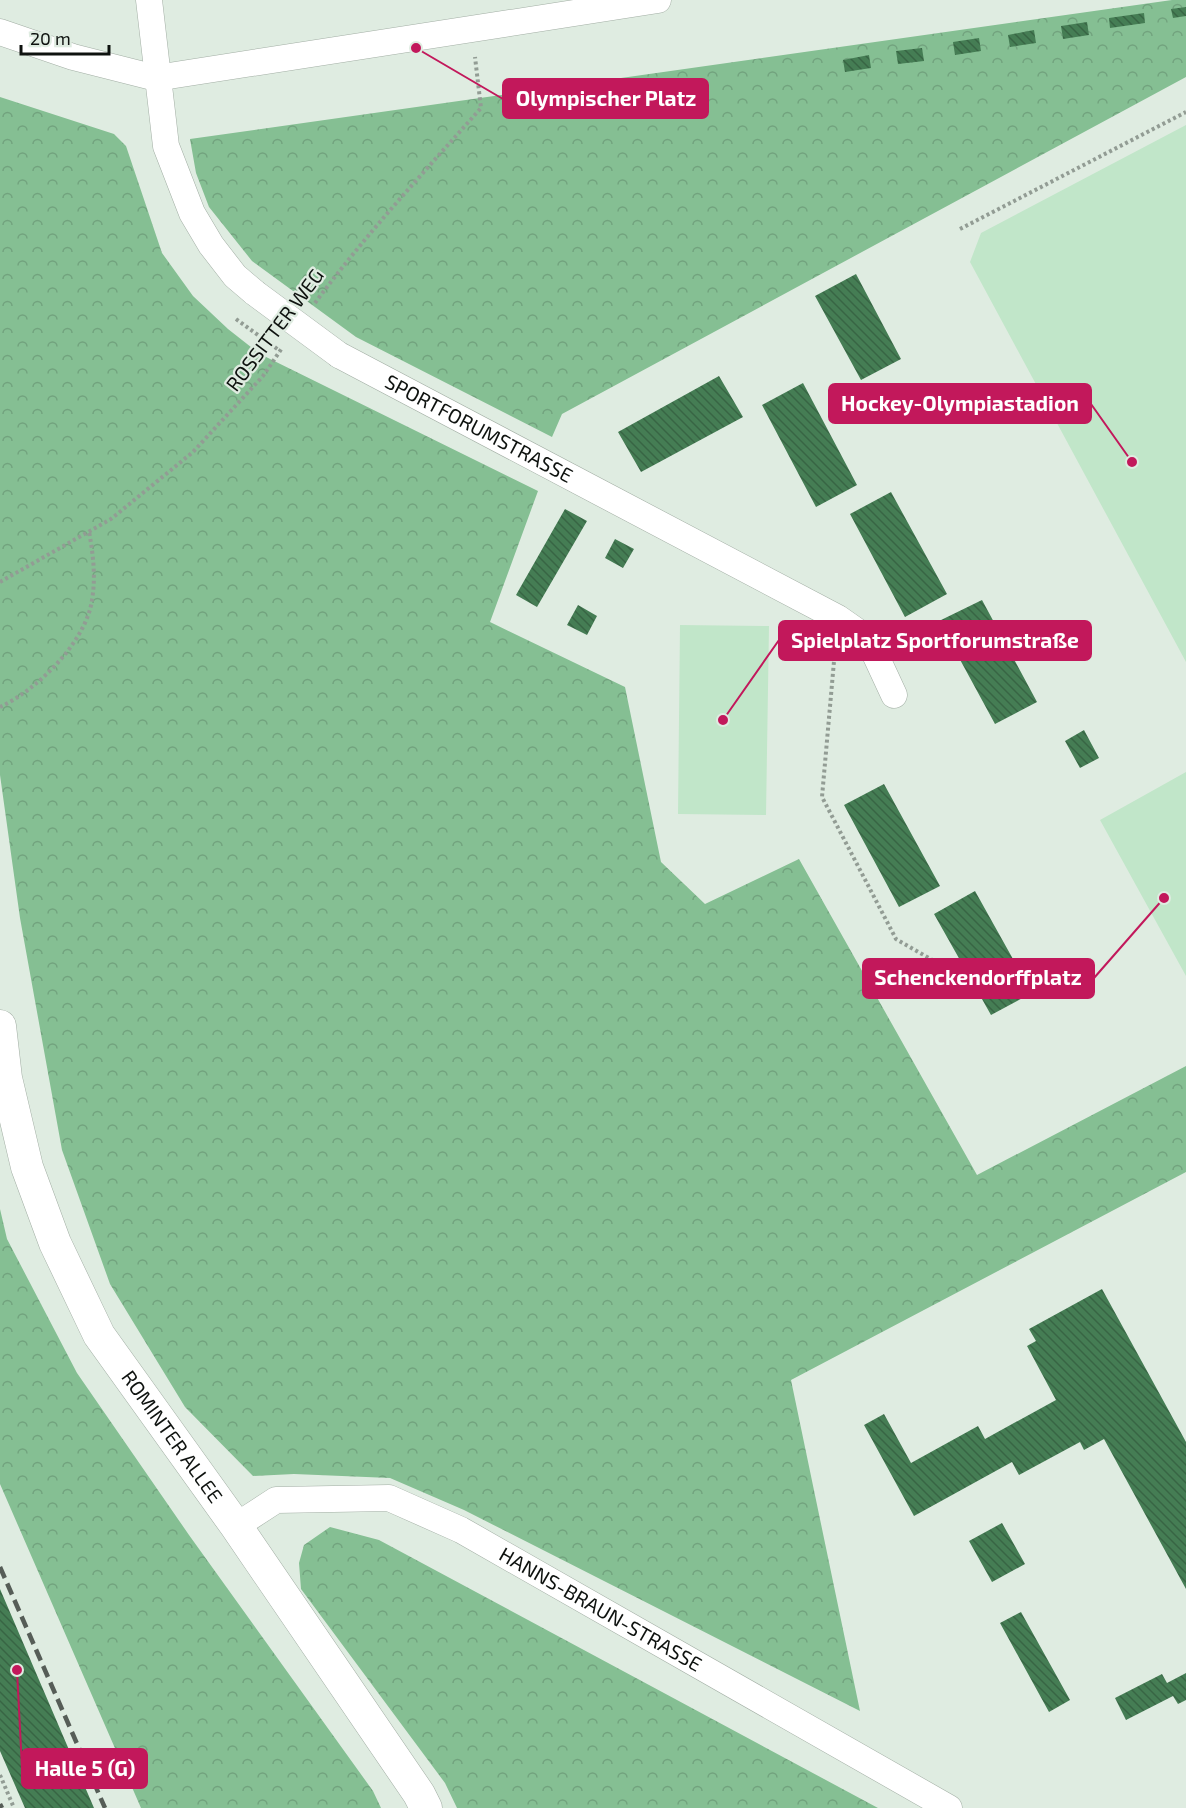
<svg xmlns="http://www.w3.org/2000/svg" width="1186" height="1808" font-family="'Exo 2',sans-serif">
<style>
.forest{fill:url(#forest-crowns)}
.park{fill:#c1e6c9}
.building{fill:url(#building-back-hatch)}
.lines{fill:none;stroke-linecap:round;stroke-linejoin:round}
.minor-casing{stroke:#a2aea4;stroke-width:27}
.tertiary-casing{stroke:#a2aea4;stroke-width:33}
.path{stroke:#929c94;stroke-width:4;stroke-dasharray:3 3;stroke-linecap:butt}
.minor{stroke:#fff;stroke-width:26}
.tertiary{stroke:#fff;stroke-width:32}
.rail{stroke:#565d57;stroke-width:4.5;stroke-dasharray:12 6;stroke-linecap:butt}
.minor-bridge-casing{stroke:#a2aea4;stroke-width:27;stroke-linecap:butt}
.minor-bridge{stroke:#fff;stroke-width:26}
.labels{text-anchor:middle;stroke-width:4.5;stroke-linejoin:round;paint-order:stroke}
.street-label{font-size:20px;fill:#0e120f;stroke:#dfece1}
.leader{fill:none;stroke:#c2185b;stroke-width:2}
.callout-dot{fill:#c2185b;stroke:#dfece1;stroke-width:2}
.callout{fill:#c2185b;stroke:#c2185b;stroke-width:2}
.callout-label{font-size:21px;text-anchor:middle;font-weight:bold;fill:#fff}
</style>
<defs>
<pattern id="forest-crowns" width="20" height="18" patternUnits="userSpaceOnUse" patternTransform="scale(1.5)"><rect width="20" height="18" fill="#85bf93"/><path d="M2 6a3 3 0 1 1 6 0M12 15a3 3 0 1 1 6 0" fill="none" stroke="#72a37e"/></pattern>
<pattern id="building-back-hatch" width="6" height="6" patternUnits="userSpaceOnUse" patternTransform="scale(1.5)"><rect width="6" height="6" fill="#457d54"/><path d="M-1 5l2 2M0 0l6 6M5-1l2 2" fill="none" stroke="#386544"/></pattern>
</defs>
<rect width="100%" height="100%" fill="#dfece1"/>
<!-- forest -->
<path class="forest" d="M1172,0H1186V77L562,414L552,437L356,337L252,261L209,207L196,173L190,139Z
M0,97L114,134L126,146L162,253L193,296L228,329L260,354L538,491L490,622L625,687L661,862L705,904L799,859L977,1175L1186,1066V1172L791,1380L860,1711L464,1510L390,1478L294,1474L253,1476L185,1407L110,1284L62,1150L20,918L0,775Z
M0,1209L7,1239L77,1373L189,1535L373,1791L381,1808H141L0,1484Z
M330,1527L379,1540L878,1808H457L445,1783L301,1589L299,1563L304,1545Z"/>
<!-- park -->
<path class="park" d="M1186,125V662L970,262L981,233Z
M680,625L769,626L766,815L678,814Z
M1186,772V976L1100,820Z"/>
<!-- building -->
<path class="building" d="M1186,7V16L1173,18L1171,9Z
M1144,13L1145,23L1110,28L1109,18Z
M1087,22L1089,35L1063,39L1061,26Z
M1034,30L1036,43L1010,47L1008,35Z
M979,38L981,51L955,55L953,42Z
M922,48L924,61L898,64L896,51Z
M869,55L871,68L845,72L843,60Z
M856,274L901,359L861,380L815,296Z
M719,376L743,417L641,472L618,432Z
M803,383L857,485L816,507L762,405Z
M891,492L947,594L905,617L850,514Z
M565,509L587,521L537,607L516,595Z
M615,539L634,549L623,568L605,558Z
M982,600L1037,702L995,724L939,621Z
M578,605L597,616L587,635L567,625Z
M1084,730L1099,758L1080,768L1065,741Z
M884,784L940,886L899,907L844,805Z
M975,891L1032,993L991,1015L934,914Z
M1102,1289L1186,1442V1589L1104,1439L1084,1450L1080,1442L1019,1475L1012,1462L914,1516L864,1425L884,1414L911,1463L978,1426L985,1439L1056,1400L1027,1346L1036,1341L1029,1329Z
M1002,1523L1025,1564L992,1582L969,1541Z
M0,1589L94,1808H25L0,1751Z
M1021,1612L1070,1700L1049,1712L1000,1623Z
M1186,1673V1700L1178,1704L1173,1696L1126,1720L1115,1698L1162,1674L1167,1683Z"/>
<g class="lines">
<defs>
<g id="minor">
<path d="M149,0L166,146L192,213L211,245L235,276L255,293"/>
<path d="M0,32L73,57L156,78L658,0"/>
<path id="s1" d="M339,355L838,618L868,639L894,695"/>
<path id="s2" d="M236,1526L276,1500L389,1498L461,1530L949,1808"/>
</g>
<g id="tertiary">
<path id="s3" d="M0,1026L6,1078L27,1167L55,1243L99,1335L236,1526L419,1794L426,1808"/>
</g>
</defs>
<!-- minor casing -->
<use href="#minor" class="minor-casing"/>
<!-- tertiary casing -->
<use href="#tertiary" class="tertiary-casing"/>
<!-- path -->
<path class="path" d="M960,229L1186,112
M315,303C366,234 425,171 481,108L475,57
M236,319L280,351
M0,582L111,519L193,452L263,376L282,348
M835,650L822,797L896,939L948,969
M0,707C37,690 86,642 92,600C96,576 93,554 89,531
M0,1775L14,1808"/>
<!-- minor -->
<use href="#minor" class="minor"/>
<!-- tertiary -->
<use href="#tertiary" class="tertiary"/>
<!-- rail -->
<path class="rail" d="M0,1567L105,1808
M0,1804L2,1808"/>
<defs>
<path id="minor-bridge" d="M255,293L339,355"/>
</defs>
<!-- minor-bridge casing -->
<use href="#minor-bridge" class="minor-bridge-casing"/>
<!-- minor-bridge -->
<use href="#minor-bridge" class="minor-bridge"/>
</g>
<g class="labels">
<!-- street labels -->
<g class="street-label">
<text transform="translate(275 330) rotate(-53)" y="7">ROSSITTER WEG</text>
<text dy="7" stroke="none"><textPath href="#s1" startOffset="158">SPORTFORUMSTRASSE</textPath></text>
<text dy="7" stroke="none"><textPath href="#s3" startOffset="452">ROMINTER ALLEE</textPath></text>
<text dy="7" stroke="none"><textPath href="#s2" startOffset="400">HANNS-BRAUN-STRASSE</textPath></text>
</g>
</g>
<!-- callouts -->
<path class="leader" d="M416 48L503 99M1132 462L1091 404M723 720L779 640M1164 898L1094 978M17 1670L22 1768"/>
<g class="callout-dot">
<circle cx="416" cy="48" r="6"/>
<circle cx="1132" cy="462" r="6"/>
<circle cx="723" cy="720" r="6"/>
<circle cx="1164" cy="898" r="6"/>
<circle cx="17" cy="1670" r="6"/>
</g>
<g class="callout">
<rect x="503" y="79" width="205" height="39" rx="6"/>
<rect x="829" y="384" width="262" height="39" rx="6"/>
<rect x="779" y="621" width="312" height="39" rx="6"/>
<rect x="863" y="959" width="231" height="39" rx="6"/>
<rect x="22" y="1749" width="125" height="39" rx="6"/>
</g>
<g class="callout-label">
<text x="606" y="106">Olympischer Platz</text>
<text x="960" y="411">Hockey-Olympiastadion</text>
<text x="935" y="648">Spielplatz Sportforumstraße</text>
<text x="978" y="985">Schenckendorffplatz</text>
<text x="85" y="1776">Halle 5 (G)</text>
</g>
<!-- scale -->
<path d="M21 45v9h88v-9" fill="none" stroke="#0e120f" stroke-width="3"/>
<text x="30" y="45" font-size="18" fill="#0e120f" stroke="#dfece1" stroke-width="4.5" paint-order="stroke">20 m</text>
</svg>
